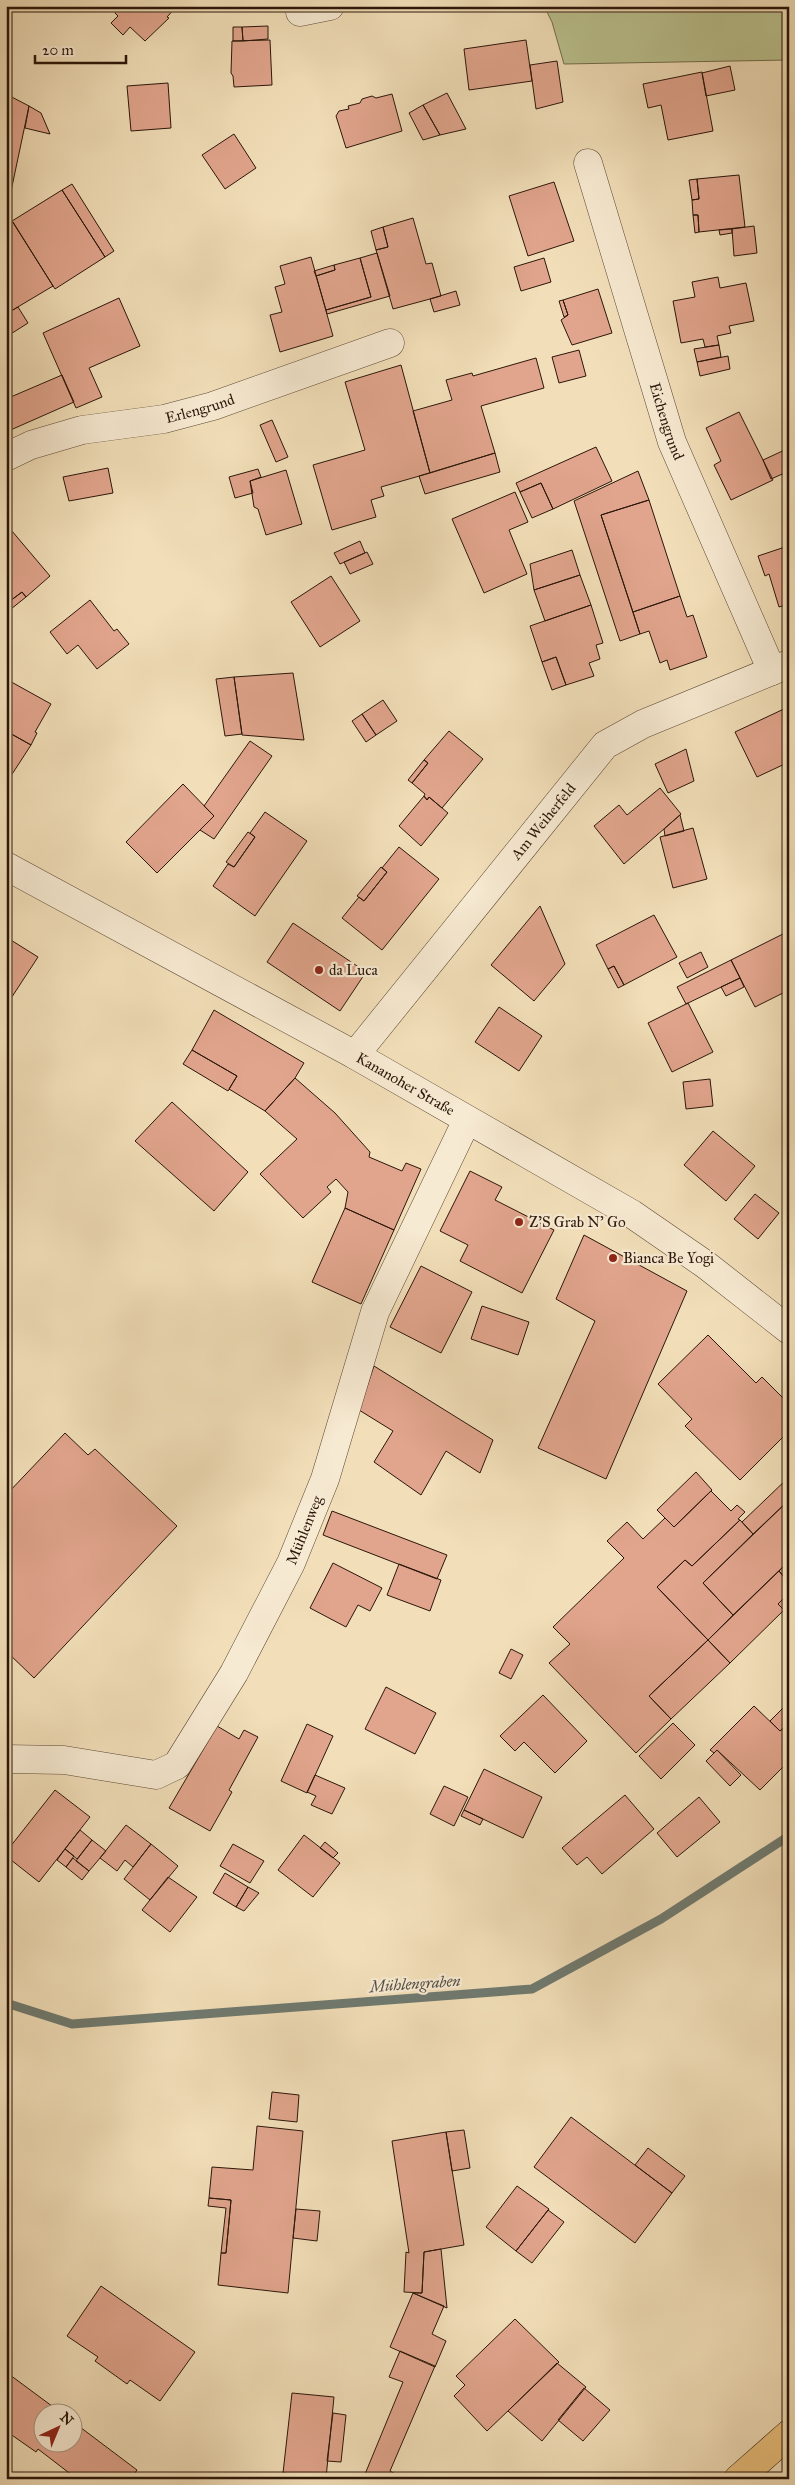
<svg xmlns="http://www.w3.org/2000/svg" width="795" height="2485" font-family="'IM FELL Great Primer',serif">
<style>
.green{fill:#bac28f;stroke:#726c4c}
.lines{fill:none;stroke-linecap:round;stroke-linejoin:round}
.stream{stroke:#6f7a70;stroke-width:9}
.building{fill:#e1a58d;stroke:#2b1609}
.minor-casing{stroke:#5d4835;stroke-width:29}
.major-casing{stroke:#2b1609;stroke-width:29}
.minor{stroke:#f7ead2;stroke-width:28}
.major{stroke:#e9c07c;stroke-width:28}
.poi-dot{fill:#8f2418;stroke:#f7ead2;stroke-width:2}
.labels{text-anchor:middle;stroke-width:4.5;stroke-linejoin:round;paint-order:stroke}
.street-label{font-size:15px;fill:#2b1609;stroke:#f7ead2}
.poi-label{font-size:15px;fill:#2b1609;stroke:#f7ead2;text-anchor:start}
.water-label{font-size:16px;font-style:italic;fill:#535045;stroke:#f7ead2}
</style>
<rect width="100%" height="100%" fill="#f2dfb9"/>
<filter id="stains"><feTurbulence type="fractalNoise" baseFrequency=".004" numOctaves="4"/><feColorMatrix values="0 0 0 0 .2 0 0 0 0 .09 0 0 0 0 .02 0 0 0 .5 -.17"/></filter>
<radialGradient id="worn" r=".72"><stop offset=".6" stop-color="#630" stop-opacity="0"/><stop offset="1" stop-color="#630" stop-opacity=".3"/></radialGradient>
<!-- green -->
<path class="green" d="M544,6H789V60L564,64L552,22Z"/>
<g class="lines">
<!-- stream -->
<path class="stream" d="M6,2003L72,2024L532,1989L661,1919L789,1836"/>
</g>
<!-- building -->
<path class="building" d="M121,6H174L176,7L167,17L169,18L145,41L130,27L123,35L111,23L118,16L115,13Z
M268,26V39L243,41L242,27Z
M233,27H242L243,41H233Z
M270,40L272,85L234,87L233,76L231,73L232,41Z
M526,40L532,81L469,90L464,49Z
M557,61L563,102L536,109L530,65Z
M730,66L735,90L706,96L702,73Z
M702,72L713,131L668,140L661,105L648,108L643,84Z
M168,83L171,128L131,131L127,86Z
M447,93L466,129L440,135L423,105Z
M6,94L29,106L10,196L6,195Z
M392,94L402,131L346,148L336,116L339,111L349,109L348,106L360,103L362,99L372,96L376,98Z
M423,105L440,135L423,140L409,113Z
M29,106L41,113L50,134L25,128Z
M234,134L256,168L225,189L202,155Z
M739,175L745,227L699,232L698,215H693L692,200L699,199L697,179Z
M697,179L699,199L692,200L689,180Z
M554,182L574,241L528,256L509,196Z
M72,184L114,251L105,257L62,190Z
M62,190L105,257L55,289L12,221Z
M693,215H698L699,232L695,233Z
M413,218L426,264L432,263L441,296L393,309L376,250L388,247L383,227Z
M13,222L53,286L6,314V226Z
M754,226L757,253L734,256L732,229Z
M383,227L388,247L376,250L371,231Z
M732,229V233L720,235L719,230Z
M377,253L390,296L327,314L326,310L371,297L360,258Z
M311,257L333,336L280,352L270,315L282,312L275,287L285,284L280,266Z
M360,258L371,297L326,310L316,276L335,270L334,265Z
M544,258L551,282L521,291L514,267Z
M334,265L335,270L316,276L314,271Z
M718,277L720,288L746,283L754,321L729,326L731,333L717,336L719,345L705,347L703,339L681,343L673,301L695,297L692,282Z
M598,289L612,333L572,345L561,320L568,315L563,300Z
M456,291L460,305L434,312L430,299Z
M119,298L140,346L89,368L102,397L76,408L43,333Z
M563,300L568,315L564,317L559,301Z
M18,307L28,323L6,337V314Z
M719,345L721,357L697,362L694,349Z
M579,350L586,376L559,383L552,357Z
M728,356L730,369L700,376L697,362Z
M536,358L544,388L481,406L495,453L430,473L413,411L452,400L446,380L472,373L473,376Z
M401,365L430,473L381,487L384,496L371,500L376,517L332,530L313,465L365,450L345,382Z
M62,375L74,402L6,432V399Z
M739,412L773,480L731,500L714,465L721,461L706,428Z
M272,420L288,457L276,462L260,425Z
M596,447L612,481L553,509L541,483L520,492L516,483Z
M789,448V471L771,479L763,460Z
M495,453L500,472L425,494L419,476Z
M108,468L113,493L69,501L63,477Z
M258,469L261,477L250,481L253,493L235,498L229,477Z
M286,470L302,524L266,535L258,509L254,507L250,481Z
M638,471L649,500L601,515L640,634L620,641L574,501Z
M541,483L553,509L532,518L520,492Z
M515,492L528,522L509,530L527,574L484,593L452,519Z
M649,500L680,596L633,612L601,515Z
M6,524L50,576L26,597L22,592L6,604Z
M360,541L365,553L340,564L334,553Z
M785,547L789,558V604L779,607L769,574L765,576L758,556Z
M572,550L580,575L534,590L530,564Z
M367,552L373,564L350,574L344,562Z
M580,575L591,605L545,621L534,590Z
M331,576L360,621L320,647L291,602Z
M22,592L26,597L6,613V604Z
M680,596L687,617L693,615L707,657L670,670L667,660L660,663L649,631L640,634L633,612Z
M90,600L114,631L117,629L129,644L97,669L78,645L67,654L50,632Z
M591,605L603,643L596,645L600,659L589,663L594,676L566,685L556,657L542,662L530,626Z
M556,657L566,685L552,690L542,662Z
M293,673L304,740L242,735L234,677Z
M234,677L242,734L225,736L216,679Z
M6,679L51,704L35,732L37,733L31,745L6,731Z
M383,700L397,721L376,735L362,714Z
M786,708L789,715V762L757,777L735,732Z
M362,714L376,735L366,742L352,721Z
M6,731L31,745L7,782H6Z
M449,731L483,759L442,808L429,797L427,800L424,796L425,794L412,783L428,763L424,760Z
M250,741L272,756L214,839L200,830L214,816L204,806Z
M686,749L694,781L668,793L655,764Z
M424,760L428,763L412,783L408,780Z
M183,784L214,816L157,873L126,842Z
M660,788L681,814L624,864L594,826L619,805L627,815Z
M424,796L427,800L429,797L448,813L421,846L399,826Z
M265,812L307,841L255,916L213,886L228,864L234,867L255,837L250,833Z
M680,815L684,831L665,836L664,829Z
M693,828L707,879L673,888L660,837Z
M248,832L255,837L234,867L226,862Z
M399,847L439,879L382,950L342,918L359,897L364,901L387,872L382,868Z
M381,867L387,872L364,901L357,896Z
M540,906L565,964L534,1001L491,965Z
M654,915L677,957L624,985L614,966L608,969L596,945Z
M293,923L366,972L340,1011L267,962Z
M789,931V990L755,1007L731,960Z
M6,937L38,957L6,1006Z
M701,952L708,967L687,978L679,963Z
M731,960L740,978L686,1004L677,987Z
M614,966L624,985L618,988L608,969Z
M740,978L744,987L726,996L721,987Z
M688,1003L713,1052L672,1072L648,1023Z
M499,1007L542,1036L519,1071L475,1042Z
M214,1010L304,1063L295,1078L265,1111L229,1089L237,1076L192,1050Z
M192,1050L237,1076L228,1091L183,1064Z
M295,1078L335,1113L370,1152L369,1157L402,1171L406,1163L421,1169L394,1230L345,1208L348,1192L336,1179L327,1187L331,1192L303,1218L260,1174L297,1139L265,1111Z
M710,1079L713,1106L686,1109L683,1082Z
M172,1102L248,1172L214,1211L135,1141Z
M713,1131L755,1166L726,1201L684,1165Z
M470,1171L502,1187L495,1200L554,1230L522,1293L460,1261L468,1245L440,1231Z
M755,1194L779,1213L758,1239L734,1219Z
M345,1208L394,1230L361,1304L312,1282Z
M584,1235L687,1291L606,1479L538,1448L595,1321L556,1299Z
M421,1266L472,1292L441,1353L390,1327Z
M482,1306L529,1322L518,1355L471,1339Z
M708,1335L756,1383L762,1377L789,1404V1431L740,1480L685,1426L692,1419L658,1384Z
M374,1366L493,1440L480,1473L446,1451L421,1495L374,1462L393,1431L359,1410Z
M65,1433L88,1455L95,1449L177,1526L34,1678L6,1651V1495Z
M696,1472L712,1490L674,1527L657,1510Z
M789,1477V1500L753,1534L742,1522Z
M711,1491L731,1511L737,1505L745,1512L738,1519L740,1520L692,1566L685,1560L657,1587L708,1640L649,1696L671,1719L636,1753L549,1663L570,1644L553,1627L624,1558L607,1541L627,1522L643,1539L665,1518L674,1527Z
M789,1500V1561L733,1615L703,1583Z
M332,1511L447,1555L437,1579L323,1535Z
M740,1520L753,1534L703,1583L733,1615L708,1640L657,1587L685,1560L692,1566Z
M789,1561V1577L786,1580L779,1571Z
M333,1563L382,1588L370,1611L358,1605L346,1627L310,1608Z
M399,1564L441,1580L430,1611L387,1595Z
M779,1571L789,1582V1593L778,1604L784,1610L730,1663L708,1640Z
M789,1593V1615L778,1604Z
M708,1640L730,1663L671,1719L649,1696Z
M511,1649L523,1655L511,1679L499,1673Z
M386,1687L436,1713L415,1754L365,1729Z
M543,1695L587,1741L555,1773L524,1742L515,1751L500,1736Z
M789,1702V1723L780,1731L770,1721Z
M754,1706L780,1731L789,1723V1761L760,1790L717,1750L714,1753L710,1750Z
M673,1723L695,1745L661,1779L639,1756Z
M307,1724L333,1736L307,1793L281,1781Z
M217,1726L239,1739L244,1730L258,1737L229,1790L232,1792L210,1831L169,1808Z
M717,1750L741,1775L730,1786L706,1761Z
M484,1769L542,1797L523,1838L464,1810Z
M315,1775L345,1788L332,1814L311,1805L316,1796L307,1792Z
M444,1786L468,1797L454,1826L430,1814Z
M55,1790L90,1817L39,1882L6,1856V1852Z
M625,1795L654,1829L602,1874L587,1857L577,1865L562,1848Z
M699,1797L720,1822L677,1857L657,1833Z
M464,1810L483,1819L480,1825L461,1816Z
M126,1825L151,1844L133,1867L125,1860L117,1871L100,1858Z
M80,1830L92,1840L77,1859L65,1849Z
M304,1835L340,1863L313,1897L278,1870Z
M92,1840L106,1851L89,1871L76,1861Z
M325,1842L338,1853L333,1858L320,1848Z
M151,1844L178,1866L150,1900L124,1879Z
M233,1844L264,1861L250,1883L220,1866Z
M65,1849L74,1856L66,1867L57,1860Z
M73,1858L89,1871L82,1880L66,1867Z
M225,1873L248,1887L236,1907L213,1893Z
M168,1877L197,1897L170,1932L142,1910Z
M248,1887L259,1893L244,1911L236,1907Z
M272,2092L299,2095L297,2122L269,2119Z
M571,2117L672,2193L635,2243L534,2167Z
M257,2126L303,2131L288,2293L218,2285L221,2253H226L231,2200L209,2198L212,2167L253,2170Z
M464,2130L470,2168L452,2171L446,2132Z
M446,2132L464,2245L424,2252L422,2293L404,2292L406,2252L409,2253L392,2141Z
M648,2148L685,2176L672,2193L635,2165Z
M517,2186L549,2209L516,2251L486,2227Z
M209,2198L231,2200L226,2253H221L226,2208L208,2206Z
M296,2209L320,2211L317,2241L293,2238Z
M548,2210L564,2222L532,2263L516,2251Z
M441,2249L447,2308L413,2293H422L424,2252Z
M101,2286L195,2352L160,2401L130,2380L127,2384L95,2361L98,2357L67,2336Z
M413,2293L444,2306L432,2334L446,2341L435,2367L390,2347Z
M515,2319L559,2362L487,2431L454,2396L465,2385L456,2376Z
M400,2351L435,2366L390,2471L404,2479H363L403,2382L389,2377Z
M557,2363L586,2387L542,2441L508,2411Z
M6,2372L60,2412H42V2442H72V2421L137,2470L131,2479H77L38,2449L36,2452L6,2431Z
M584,2388L610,2410L583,2441L558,2420Z
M292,2393L334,2397L326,2478L283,2473Z
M333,2413L346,2415L341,2462L327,2461Z"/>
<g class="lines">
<defs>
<g id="minor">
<path d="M300,6V12L330,6"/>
<path id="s1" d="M588,163L672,442L772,671"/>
<path id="s2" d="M6,457L31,445L82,430L164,419L213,406L390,343"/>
<path id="s3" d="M6,866L355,1055L632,1214L706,1265L789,1330"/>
<path id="s4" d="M355,1055L605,745L643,724L789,664"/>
<path id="s5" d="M6,1759L64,1760L156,1775L177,1765L234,1673L291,1563L325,1479L375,1312L467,1120"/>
</g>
<path id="major" d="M738,2479L789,2434"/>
</defs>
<!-- minor casing -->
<use href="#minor" class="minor-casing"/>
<!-- major casing -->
<use href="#major" class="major-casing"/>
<!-- minor -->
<use href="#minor" class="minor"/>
<!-- major -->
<use href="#major" class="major"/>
</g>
<!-- markers -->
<g class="poi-dot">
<circle cx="319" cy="970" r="5"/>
<circle cx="519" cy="1222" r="5"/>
<circle cx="613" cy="1258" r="5"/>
</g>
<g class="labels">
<!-- street labels -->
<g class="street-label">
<text dy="5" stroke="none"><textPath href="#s2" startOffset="201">Erlengrund</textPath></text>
<text dy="5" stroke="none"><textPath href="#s1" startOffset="270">Eichengrund</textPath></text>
<text dy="5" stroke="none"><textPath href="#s4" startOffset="300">Am Weiherfeld</textPath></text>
<text dy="5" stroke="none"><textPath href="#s3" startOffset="455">Kananoher Straße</textPath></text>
<text dy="5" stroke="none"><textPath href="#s5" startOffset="442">Mühlenweg</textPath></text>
</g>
<!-- poi labels -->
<g class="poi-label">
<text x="329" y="975">da Luca</text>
<text x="529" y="1227">Z'S Grab N' Go</text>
<text x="623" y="1263">Bianca Be Yogi</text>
</g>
<!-- water labels -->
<g class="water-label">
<text transform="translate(415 1983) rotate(-4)" y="6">Mühlengraben</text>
</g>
</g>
<!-- margin -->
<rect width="795" height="2485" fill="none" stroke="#f2dfb9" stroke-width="25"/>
<rect x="8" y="8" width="780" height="2470" fill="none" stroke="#2b1609" stroke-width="2.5"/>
<rect x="12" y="12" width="770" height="2460" fill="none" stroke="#2b1609"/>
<!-- north arrow -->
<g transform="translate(58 2428) rotate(44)"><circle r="24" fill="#f7ead2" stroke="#a59582"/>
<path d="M0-4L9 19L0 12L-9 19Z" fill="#8f2418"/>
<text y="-8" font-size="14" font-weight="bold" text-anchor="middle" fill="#2b1609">N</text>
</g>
<!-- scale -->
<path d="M35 55v8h91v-8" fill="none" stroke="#2b1609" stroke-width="2.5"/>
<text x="42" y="55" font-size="15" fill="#2b1609" stroke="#f7ead2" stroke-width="4" paint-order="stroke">20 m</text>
<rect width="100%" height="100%" filter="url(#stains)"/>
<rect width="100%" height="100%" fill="url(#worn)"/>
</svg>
